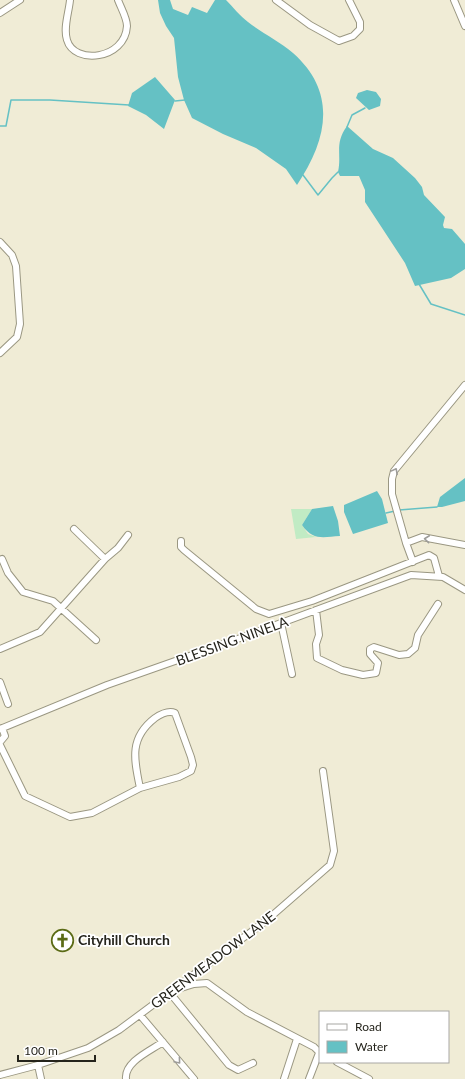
<svg xmlns="http://www.w3.org/2000/svg" width="465" height="1079" font-family="Lato,sans-serif">
<style>
.green{fill:#c1ebc4}
.water{fill:#65c1c4}
.lines{fill:none;stroke-linecap:round;stroke-linejoin:round}
.stream{stroke:#65c1c4;stroke-width:1.5}
.minor-casing{stroke:#9a9782;stroke-width:8}
.minor{stroke:#fff;stroke-width:6}
.oneway{stroke:#9d9c99}
.labels{text-anchor:middle;stroke-width:3.5;stroke-linejoin:round;paint-order:stroke}
.street-label{font-size:14px;fill:#25241c;stroke:#fff}
.poi-label{font-size:14px;font-weight:bold;fill:#25241c;stroke:#fff;text-anchor:start}
</style>
<rect width="100%" height="100%" fill="#f0ecd6"/>
<!-- green -->
<path class="green" d="M291,509H312L302,525L308,534L316,537L296,539Z"/>
<!-- water -->
<path class="water" d="M158,0H170L173,9L188,15L192,7L207,13L215,0H226C233,7 240,16 248,22C262,33 279,41 293,53C338,93 327,140 297,185L286,169L256,148L223,134L192,118L184,100L178,77L174,38L166,26L160,13Z
M155,77L175,100L164,129L146,115L128,106L132,93Z
M367,90L376,92L381,99L380,106L369,110L356,98L358,93Z
M347,126L373,149L393,158L415,178L422,187L424,195L445,217L443,225L444,228L452,229L465,244V269L451,278L415,286L405,263L365,202V190L359,176H340L338,172C342,154 334,144 347,126Z
M465,478V501L442,507H437L440,497Z
M377,491L382,499L388,523L353,534L344,512V505Z
M333,506L338,521L340,536C323,537 313,541 302,525L312,509Z"/>
<g class="lines">
<!-- stream -->
<path class="stream" d="M175,101L185,100
M0,126H6L11,100H50L129,105
M347,127L352,115L365,108
M303,175L318,195L332,178L338,172
M419,284L431,304L465,315
M399,510L437,507
M386,513L395,511"/>
<defs>
<path id="minor" d="M70,0C69,12 63,28 67,40C74,65 125,60 127,26C127,18 121,8 118,0
M276,0L310,25L339,41L353,36L360,29V22L349,0
M454,0L465,26
M0,13L20,0
M0,242L12,255L16,266L20,324L17,337L0,353
M465,385L394,471L392,479V494L406,543L422,537L465,545
M74,529L105,559
M181,541V547L184,550L256,609L269,614L312,601L429,555L434,558L439,576
M406,543L413,562
M2,559L8,573L23,592L53,601L96,640
M316,610L319,635L316,644L317,658L342,670L363,675L376,673L378,663L370,654V649L374,647L399,655L408,654L415,648L418,635L438,604
M281,623L292,674
M0,649L40,632L105,559L118,548L128,535
M0,682L8,704
M0,729L107,685L246,636L411,575L443,577L465,590
M0,742L5,736L2,728
M0,745L25,796L70,817L92,813L140,788L179,777L191,771L193,765L191,757L175,713C168,710 161,714 155,718C129,738 134,759 140,788
M177,988H181L194,984L207,983L247,1012L314,1047L320,1053
M170,993L229,1065L238,1070L253,1063
M140,1015L194,1079
M337,1062L369,1079
M38,1065L41,1079
M0,1075L38,1065L88,1048L119,1030L267,920L330,865L334,851L323,771
M126,1079C124,1062 150,1051 163,1042
M284,1079L297,1039
M309,1079L319,1053"/>
</defs>
<!-- minor casing -->
<use href="#minor" class="minor-casing"/>
<!-- minor -->
<use href="#minor" class="minor"/>
</g>
<!-- one-way arrows -->
<defs><path id="oneway-chevron" d="M-2-3.5L2.5 0L-2 3.5" fill="none" stroke-width="1.6" stroke-linecap="round" stroke-linejoin="round"/></defs>
<g class="oneway">
<use href="#oneway-chevron" transform="translate(395 471) rotate(-62)"/>
<use href="#oneway-chevron" transform="translate(427 539) rotate(-174)"/>
<use href="#oneway-chevron" transform="translate(178 1061) rotate(50)"/>
</g>
<!-- icons -->
<defs>
<symbol id="church-ring" viewBox="-11 -11 22 22"><circle r="9.5" fill="#fff" stroke="#5b6b16" stroke-width="1.5"/><path d="M-1.2-6h2.4v3.5h3.3v2.4h-3.3V6h-2.4V-.1h-3.3v-2.4h3.3Z" fill="#5b6b16"/></symbol>
</defs>
<g fill-rule="evenodd">
<use href="#church-ring" x="50" y="928" width="25" height="25"/>
</g>
<g class="labels">
<!-- street labels -->
<g class="street-label">
<text transform="translate(232 641) rotate(-20)" y="5">BLESSING NINELA</text>
<text transform="translate(213 960) rotate(-37)" y="5">GREENMEADOW LANE</text>
</g>
<!-- poi labels -->
<g class="poi-label">
<text x="78" y="945">Cityhill Church</text>
</g>
</g>
<!-- legend -->
<rect x="319" y="1011" width="130" height="52" fill="#ffffff" stroke="#a8a7a4"/>
<rect x="327" y="1024" width="20" height="6" fill="#ffffff" stroke="#a8a7a4"/>
<text x="355" y="1031" font-size="12" fill="#25241c">Road</text>
<rect x="327" y="1041" width="20" height="12" fill="#65c1c4" stroke="#a8a7a4"/>
<text x="355" y="1051" font-size="12" fill="#25241c">Water</text>
<!-- scale -->
<path d="M18 1055v6h77v-6" fill="none" stroke="#25241c" stroke-width="2"/>
<text x="24" y="1055" font-size="12" fill="#25241c" stroke="#ffffff" stroke-width="3" paint-order="stroke">100 m</text>
</svg>
